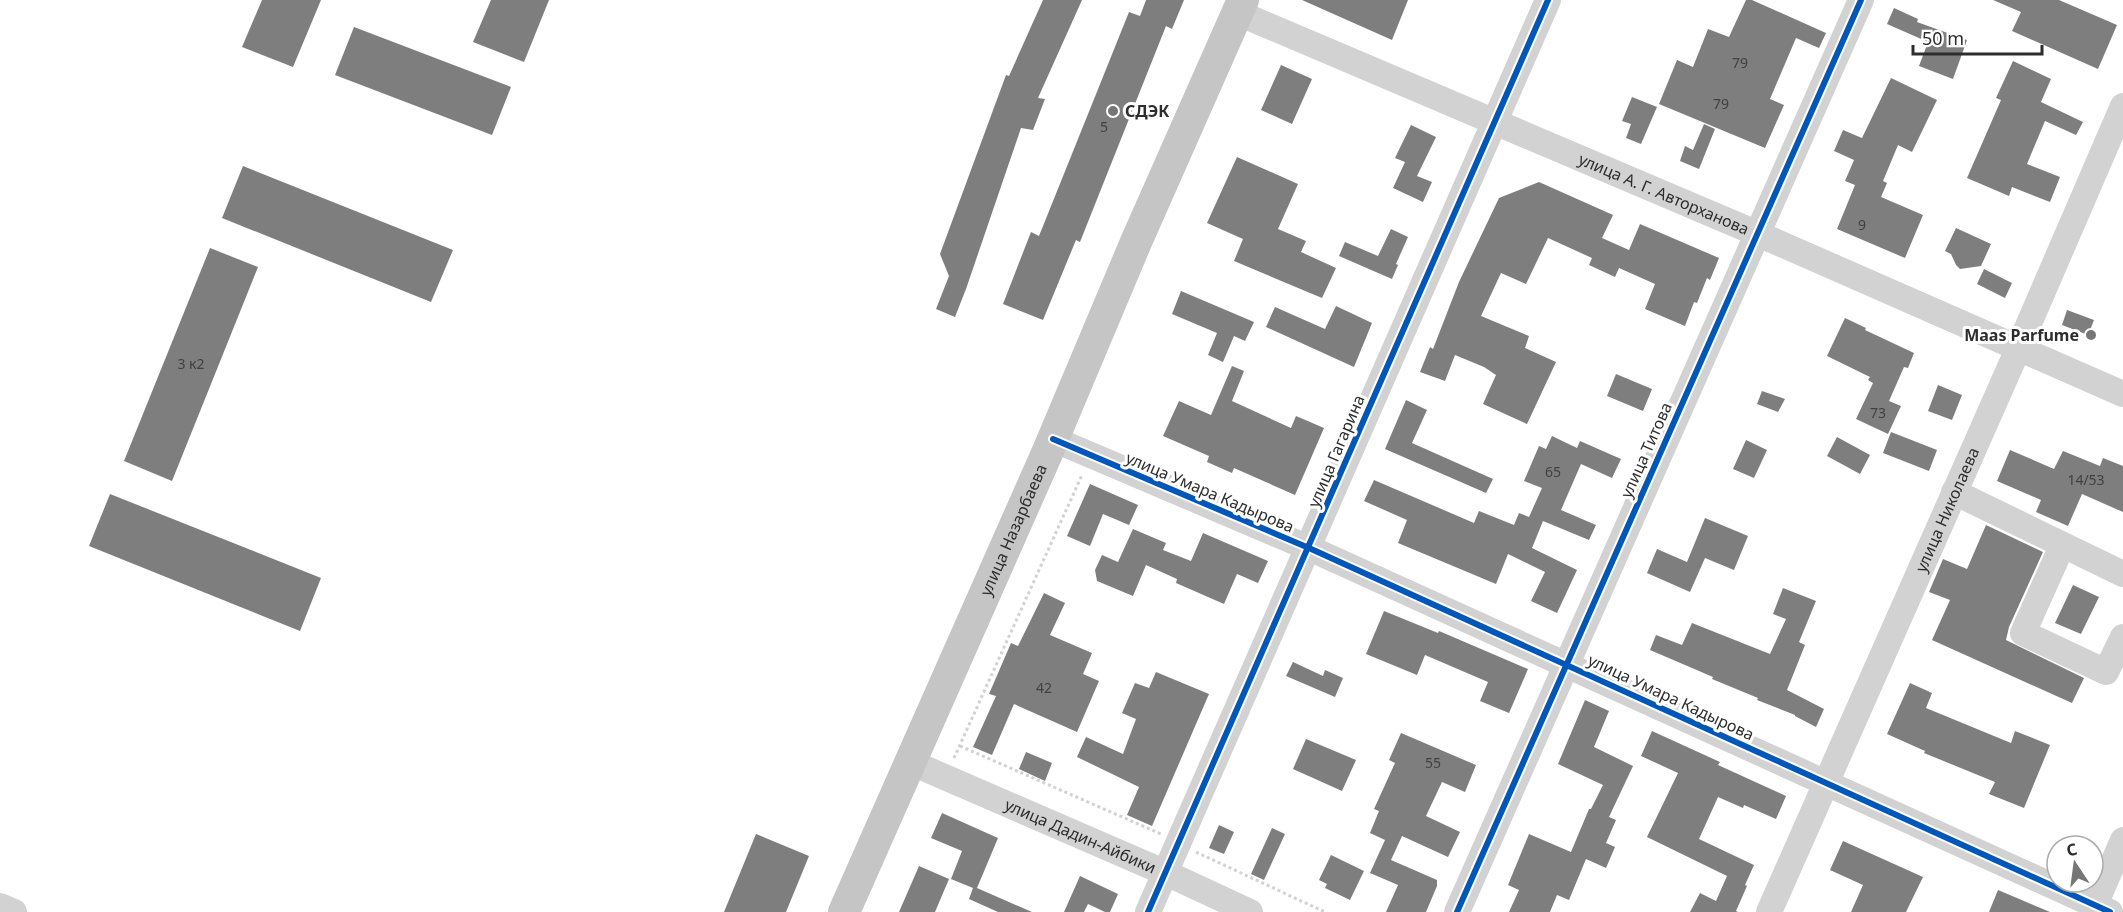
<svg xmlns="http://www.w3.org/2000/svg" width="2123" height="912" font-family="'Noto Sans',sans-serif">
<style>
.building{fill:#7e7e7e}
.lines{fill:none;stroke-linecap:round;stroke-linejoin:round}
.path{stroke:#d2d2d2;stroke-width:3;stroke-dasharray:3 3;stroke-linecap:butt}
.minor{stroke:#d2d2d2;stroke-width:26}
.major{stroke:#c5c5c5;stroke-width:32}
.cycleway-casing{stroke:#fff;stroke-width:10}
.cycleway{stroke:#0057b8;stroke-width:6}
.poi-dot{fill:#767676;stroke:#fff;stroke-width:2}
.labels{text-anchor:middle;stroke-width:6;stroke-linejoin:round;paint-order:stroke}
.number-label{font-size:14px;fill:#414141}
.poi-label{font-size:16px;font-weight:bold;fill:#2d2d2d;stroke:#fff;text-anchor:start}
.street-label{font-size:16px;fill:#2d2d2d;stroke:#fff}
</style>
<rect width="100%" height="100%" fill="#fff"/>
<!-- building -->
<path class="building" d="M262,0H321L293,67L242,47Z
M491,0H549L524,62L473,42Z
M1043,0H1082L1038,98L1045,99L1033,130L1021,128L966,289L955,317L936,309L949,276L940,254L1006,75L1009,76Z
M1146,0H1184L1172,29L1166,26L1080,242L1076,240L1043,320L1003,304L1031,232L1039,236L1129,12L1140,16Z
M1302,0H1408L1392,40Z
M1746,0H1752L1826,33L1819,48L1796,38L1770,99L1784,105L1765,148L1659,104L1677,60L1693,67L1708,29L1729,37Z
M1993,0H2059L2117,25L2098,69L2012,31L2021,12Z
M1894,8L1918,19L1917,22L1967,40L1953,79L1919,66L1928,42L1887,24Z
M354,27L511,87L492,135L335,75Z
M2013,61L2051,79L2041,102L2083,122L2076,135L2045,121L2027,164L2060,177L2050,202L2012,187L2009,196L1967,178L2001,100L1996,98Z
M1281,65L1312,79L1292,124L1261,110Z
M1891,78L1937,100L1912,152L1898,145L1883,181L1887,183L1881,197L1923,215L1905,258L1837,229L1855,185L1845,181L1854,160L1834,151L1843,130L1862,138Z
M1632,97L1657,107L1641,144L1626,138L1631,124L1622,121Z
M1704,124L1715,129L1699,169L1680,161L1685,146L1693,150Z
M1411,125L1436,137L1417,176L1432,182L1423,202L1393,188L1405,162L1395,158Z
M1237,157L1298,184L1278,229L1306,241L1301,252L1336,268L1322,298L1234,261L1243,239L1207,223Z
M243,166L453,250L431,302L222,218Z
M1539,182L1613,215L1602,238L1629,250L1640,224L1719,258L1710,280L1707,278L1697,303L1694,302L1685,326L1645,309L1655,284L1619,268L1615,277L1589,265L1592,258L1548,238L1526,284L1501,273L1481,316L1529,336L1525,348L1556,362L1527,424L1483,404L1496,375L1484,367L1455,355L1445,381L1420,372L1430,347L1433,349L1459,282L1499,198Z
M1956,228L1991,244L1981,266L1960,269L1956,265L1951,254L1945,251Z
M1391,229L1408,237L1396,264L1398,265L1392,279L1339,256L1345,242L1378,256Z
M210,248L258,267L172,481L124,461Z
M1984,269L2012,283L2005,298L1977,284Z
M1181,291L1254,322L1245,341L1234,336L1223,362L1208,355L1217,333L1172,314Z
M1336,306L1372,323L1354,367L1266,327L1275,307L1325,329Z
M2067,310L2094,320L2088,335L2062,325Z
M1845,318L1866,328L1865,330L1914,353L1908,368L1904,367L1889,401L1901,406L1888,434L1856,419L1873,383L1868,380L1870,377L1827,356Z
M1232,366L1244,371L1232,401L1291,428L1296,416L1324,428L1295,495L1234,468L1232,473L1207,462L1209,456L1163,436L1179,401L1211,415Z
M1616,374L1652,389L1643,411L1607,396Z
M1938,385L1962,395L1952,420L1928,411Z
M1762,391L1785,399L1778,412L1757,404Z
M1406,400L1427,410L1412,443L1493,479L1486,493L1385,449Z
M1891,432L1937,450L1929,471L1883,453Z
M1552,436L1577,448L1580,441L1621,459L1612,478L1581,464L1561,510L1596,525L1589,540L1543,521L1532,548L1577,570L1557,613L1531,601L1545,572L1508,554L1496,584L1398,543L1407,520L1364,501L1374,480L1474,523L1479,511L1514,525L1519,513L1529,517L1542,488L1524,481L1539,446L1546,449Z
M1837,437L1870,455L1860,474L1827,456Z
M1746,440L1767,450L1754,478L1733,469Z
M2010,450L2054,469L2063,451L2100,466L2103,458L2123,466V512L2082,494L2068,526L2036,512L2041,500L1997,481Z
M1090,484L1138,505L1129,525L1103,514L1090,546L1067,536Z
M110,494L321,578L300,631L89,546Z
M1705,518L1748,536L1734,570L1705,558L1690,592L1647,573L1657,549L1687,562Z
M1986,525L2043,552L2009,627L2006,640L2084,678L2072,703L1932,640L1950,600L1929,592L1943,559L1967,569Z
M1133,529L1166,543L1163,550L1191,561L1203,533L1268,561L1258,583L1237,574L1224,604L1176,583L1177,579L1146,565L1133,596L1097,581L1095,570L1102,555L1118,562Z
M2073,585L2099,597L2081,634L2055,623Z
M1783,588L1816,601L1799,642L1805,645L1787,690L1824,709L1816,727L1795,716V715L1757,700L1758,698L1712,679L1713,677L1650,650L1656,635L1682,645L1692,623L1770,654L1786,619L1773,614Z
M1044,593L1065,603L1050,635L1092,653L1083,674L1099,681L1077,732L1014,704L992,755L973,747L996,696L989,694L1011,643L1018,646Z
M1384,611L1438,633L1439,631L1528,669L1509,713L1480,701L1488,682L1425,655L1417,675L1366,654Z
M1293,662L1323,676L1325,670L1343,678L1335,697L1286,676Z
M1156,672L1209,694L1152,826L1127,815L1139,787L1077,757L1086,737L1123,754L1136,719L1122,713L1135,683L1149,688Z
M1910,683L1932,693L1926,708L2011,743L2015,731L2050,745L2024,808L1989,794L1995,782L1924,753L1925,751L1887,734Z
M1585,700L1609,711L1594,747L1633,766L1609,817L1616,820L1606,843L1615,847L1606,868L1586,859L1569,900L1557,895L1550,912H1509L1519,890L1508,885L1529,834L1571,852L1589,809H1591L1603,785L1558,764Z
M1652,731L1720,762L1718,765L1786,796L1776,819L1744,805L1743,808L1718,797L1699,839L1754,865L1745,885L1747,886L1736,911L1738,912H1690L1700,893L1716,901L1727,876L1647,837L1678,773L1641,756Z
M1401,733L1476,765L1465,792L1442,782L1426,816L1460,832L1448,857L1402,836L1391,860L1437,880V886L1426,912H1386L1398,885L1370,873L1385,840L1370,833L1379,811L1374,809L1395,763L1389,760Z
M1306,739L1356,760L1342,791L1293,769Z
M1026,752L1052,763L1045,781L1019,769Z
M942,813L998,838L977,888L1032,912H998L969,899L973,888L951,879L962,851L931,838Z
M1219,825L1234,832L1224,854L1209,848Z
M1272,828L1285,834L1264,880L1251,874Z
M756,834L809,856L786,912H724Z
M1843,841L1923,877L1906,912H1851L1863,885L1830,870Z
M1331,855L1364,871L1350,900L1325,888L1327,884L1319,880Z
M919,866L949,879L935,912H899Z
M1080,876L1118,894L1110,912H1105L1088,904L1084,912H1064Z
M1998,890L2050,912H1989Z"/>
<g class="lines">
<!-- path -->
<path class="path" d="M960,746L1161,834
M954,758L1082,475
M1196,852L1325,912"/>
<!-- minor -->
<g class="minor">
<path id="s1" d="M1236,12L1756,233L2123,394"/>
<path d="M1053,439L1309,548L2110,912"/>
<path d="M1954,492L2123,574"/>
<path d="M2062,546L2023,633L2106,672L2123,637"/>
<path id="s2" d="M910,762L1166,873L1250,912"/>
<path d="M0,906L14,912"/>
<path d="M1148,912L1548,0"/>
<path d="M1457,912L1861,0"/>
<path id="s3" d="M1769,912L2018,349L2123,106"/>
<path d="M2092,912L2123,840"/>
</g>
<!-- major -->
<path class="major" id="s4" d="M844,912L1048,451L1136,242L1243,0"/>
<defs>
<path id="cycleway" d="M1053,439L1309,548L2110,912
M1148,912L1548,0
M1457,912L1861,0"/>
</defs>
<!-- cycleway casing -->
<use href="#cycleway" class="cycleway-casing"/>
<!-- cycleway -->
<use href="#cycleway" class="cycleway"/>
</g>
<!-- markers -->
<g class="poi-dot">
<circle cx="1113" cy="111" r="6"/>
<circle cx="2091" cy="335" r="6"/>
</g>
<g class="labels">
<!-- number labels -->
<g class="number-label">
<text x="1740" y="68">79</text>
<text x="1721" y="109">79</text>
<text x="1104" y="132">5</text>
<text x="1862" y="230">9</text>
<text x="191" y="369">3 к2</text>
<text x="1878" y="418">73</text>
<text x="1553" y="477">65</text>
<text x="2086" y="485">14/53</text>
<text x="1044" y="693">42</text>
<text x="1433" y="768">55</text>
</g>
<!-- poi labels -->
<g class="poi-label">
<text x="1125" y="117">СДЭК</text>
<text x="2079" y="341" text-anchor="end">Maas Parfume</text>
</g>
<!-- street labels -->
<g class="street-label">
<text dy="6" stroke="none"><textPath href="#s1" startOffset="465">улица А. Г. Авторханова</textPath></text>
<text transform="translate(1646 450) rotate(-66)" y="6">улица Титова</text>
<text transform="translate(1336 451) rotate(-67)" y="6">улица Гагарина</text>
<text transform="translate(1210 492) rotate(23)" y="6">улица Умара Кадырова</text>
<text dy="6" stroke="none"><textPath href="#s3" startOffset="440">улица Николаева</textPath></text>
<text dy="6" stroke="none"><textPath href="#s4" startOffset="418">улица Назарбаева</textPath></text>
<text transform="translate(1671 697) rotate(25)" y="6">улица Умара Кадырова</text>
<text dy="6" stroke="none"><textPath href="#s2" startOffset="186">улица Дадин-Айбики</textPath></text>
</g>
</g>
<!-- north arrow -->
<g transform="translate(2075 864) rotate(347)"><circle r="28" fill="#ffffff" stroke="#ababab" stroke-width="1.5"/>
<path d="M0-4.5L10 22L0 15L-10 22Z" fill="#767676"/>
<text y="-9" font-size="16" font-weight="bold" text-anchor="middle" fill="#2d2d2d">С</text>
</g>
<!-- scale -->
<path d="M1913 45v9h129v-9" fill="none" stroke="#2d2d2d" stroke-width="3"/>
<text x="1922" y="45" font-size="18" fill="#2d2d2d" stroke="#ffffff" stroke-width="4.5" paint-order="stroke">50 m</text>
</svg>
